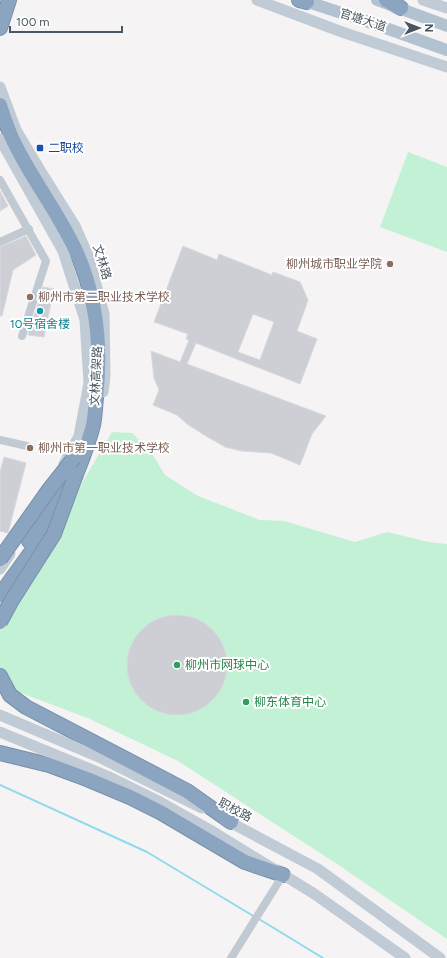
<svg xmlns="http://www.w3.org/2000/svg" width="447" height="958" font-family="Figtree,'Noto Sans SC',sans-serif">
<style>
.green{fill:#c3f1d5}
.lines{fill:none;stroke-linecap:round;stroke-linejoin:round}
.stream{stroke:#90daee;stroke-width:2}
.building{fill:#cdcfd5;stroke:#d7d9de;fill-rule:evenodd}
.highway-casing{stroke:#7690ad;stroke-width:16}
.street{stroke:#c1cad2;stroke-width:8}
.secondary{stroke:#c1cbd6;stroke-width:11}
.primary{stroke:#b3c2d1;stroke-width:12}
.highway{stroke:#8ba5c1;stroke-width:14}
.highway-bridge-casing{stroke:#7690ad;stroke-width:16;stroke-linecap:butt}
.highway-bridge{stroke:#8ba5c1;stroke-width:14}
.transit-dot{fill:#1a4fb4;stroke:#fff;stroke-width:1.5}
.education-dot{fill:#8d6e63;stroke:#fff;stroke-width:1.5}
.culture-dot{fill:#0f9aa8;stroke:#fff;stroke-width:1.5}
.leisure-dot{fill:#2e9e5b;stroke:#fff;stroke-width:1.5}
.labels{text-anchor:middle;stroke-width:4;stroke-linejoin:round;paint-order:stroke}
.street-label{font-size:12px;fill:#4a5661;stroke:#fff}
.transit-label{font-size:12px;fill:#164399;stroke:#fff;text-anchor:start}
.education-label{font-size:12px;fill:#785e54;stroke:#fff;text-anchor:start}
.culture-label{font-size:12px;fill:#0d838f;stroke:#fff}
.leisure-label{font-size:12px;fill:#27864d;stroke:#fff;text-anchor:start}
</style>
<rect width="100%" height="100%" fill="#f5f3f3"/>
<!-- green -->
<path class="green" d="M408,152L447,167V252L380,227Z
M112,432L132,433L149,449L165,475L198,496L260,520L284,521L355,542L387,532L429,542L447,544V939L337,864L178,761L90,719L0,685V622Z"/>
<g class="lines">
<!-- stream -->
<path class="stream" d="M0,785L147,852L255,917
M259,919L323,958"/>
</g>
<!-- building -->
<path class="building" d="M0,191L8,206L0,211Z
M26,236L36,255L13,270L2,316H0V247Z
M183,246L217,260L219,254L272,275L273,272L300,282L308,300L297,331L317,339L300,384L196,343L187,364L326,416L312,434L300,465L271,453L242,451L225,447L206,436L187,424L177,415L153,405L159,390L154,378L151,351L180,362L189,340L186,339L188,334L154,322ZM253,314L274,322L260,360L238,352Z
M43,287L54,289L44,337L28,335Z
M4,457L26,463L8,533L0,531V472Z
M127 665a50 50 0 1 1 100 0a50 50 0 1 1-100 0Z"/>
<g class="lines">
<defs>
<path id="highway" d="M299,0L307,2
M386,0L401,8
M0,28L9,0
M0,105C5,121 10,136 18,150C36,185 61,217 77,253C97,299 102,347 96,398C95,406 95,416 93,425C88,445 80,465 72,484
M29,541L54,499L70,469
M0,595L48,529L60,510
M0,676L10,695L26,707L187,791L231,822
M0,753L49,765L87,779L130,797L160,812L245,862L283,875"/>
</defs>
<!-- highway casing -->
<use href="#highway" class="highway-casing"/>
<!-- street -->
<path class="street" d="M0,180L46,261L22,336
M0,242L29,229
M0,440L27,446
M231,958L283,875"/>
<!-- secondary -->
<path class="secondary" d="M257,0L342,32L447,67
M423,0L447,8
M0,87L16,130L40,170L75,226L89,258L104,314L105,376L103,392
M0,139L63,251L85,320L89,383L79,436L64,464
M0,569L10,554
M0,606L11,590
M0,715L101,758L202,808
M0,732L107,776L160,802L210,830L313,893L405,958
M224,819L318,869L440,958"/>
<!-- primary -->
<path class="primary" d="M302,0L369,22L447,50
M377,0L447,26"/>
<!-- highway -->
<use href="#highway" class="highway"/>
<defs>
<path id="highway-bridge" d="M0,559L48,491L74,458
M0,622L12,600L54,534L76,474"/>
</defs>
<!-- highway-bridge casing -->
<use href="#highway-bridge" class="highway-bridge-casing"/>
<!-- highway-bridge -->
<use href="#highway-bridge" class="highway-bridge"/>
</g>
<!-- markers -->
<rect class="transit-dot" x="36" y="144" width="8" height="8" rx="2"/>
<g class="education-dot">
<circle cx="390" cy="264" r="4"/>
<circle cx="30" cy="297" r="4"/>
<circle cx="30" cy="448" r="4"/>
</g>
<circle class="culture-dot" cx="40" cy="311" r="4"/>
<g class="leisure-dot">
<circle cx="177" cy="665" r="4"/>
<circle cx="246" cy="702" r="4"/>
</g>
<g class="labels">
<!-- street labels -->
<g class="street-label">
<text transform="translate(363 20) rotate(18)" y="4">官塘大道</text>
<text transform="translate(102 262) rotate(73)" y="4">文林路</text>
<text transform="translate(96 376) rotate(-87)" y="4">文林高架路</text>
<text transform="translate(235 810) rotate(28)" y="4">职校路</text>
</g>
<!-- transit labels -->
<g class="transit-label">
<text x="48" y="152">二职校</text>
</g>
<!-- education labels -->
<g class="education-label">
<text x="382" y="268" text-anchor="end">柳州城市职业学院</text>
<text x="38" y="301">柳州市第二职业技术学校</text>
<text x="38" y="452">柳州市第一职业技术学校</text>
</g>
<!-- culture labels -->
<g class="culture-label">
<text x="40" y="328">10号宿舍楼</text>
</g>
<!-- leisure labels -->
<g class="leisure-label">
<text x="185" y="669">柳州市网球中心</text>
<text x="254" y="706">柳东体育中心</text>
</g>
</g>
<!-- north arrow -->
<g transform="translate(419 28) rotate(90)" stroke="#ffffff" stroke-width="3" paint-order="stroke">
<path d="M0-3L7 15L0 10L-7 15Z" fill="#4a5661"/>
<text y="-6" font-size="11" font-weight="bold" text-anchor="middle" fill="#4a5661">N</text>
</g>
<!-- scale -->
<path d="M10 26v6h112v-6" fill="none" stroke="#4a5661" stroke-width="2"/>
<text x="16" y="26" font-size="12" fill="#4a5661" stroke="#ffffff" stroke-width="3" paint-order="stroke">100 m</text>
</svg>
